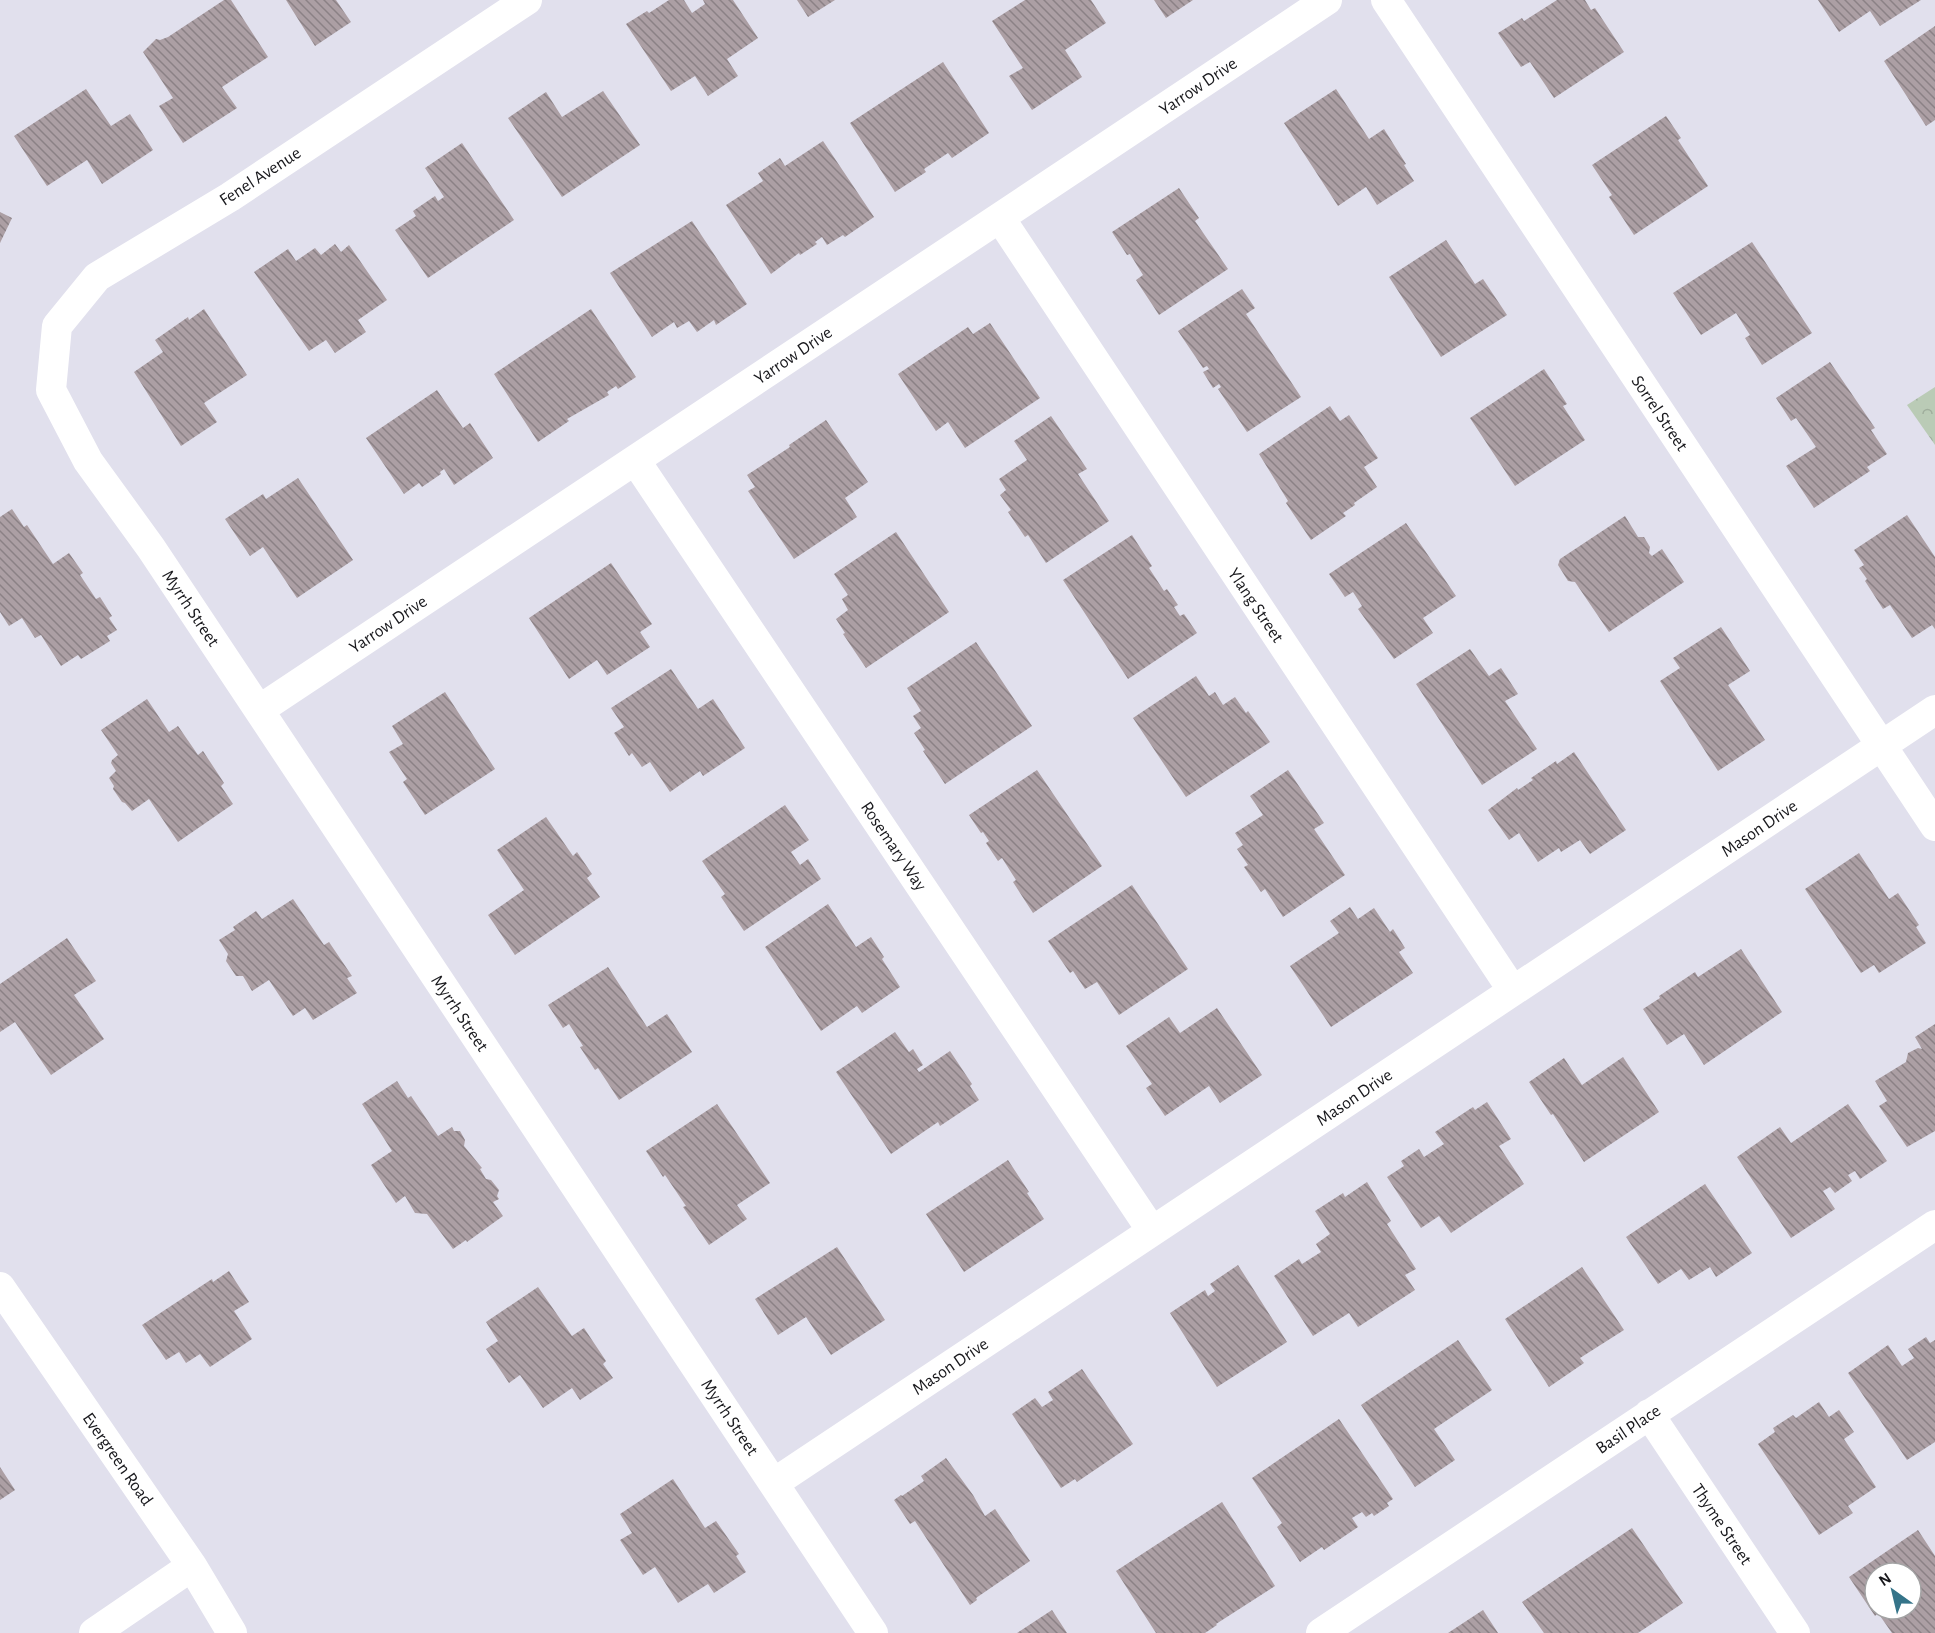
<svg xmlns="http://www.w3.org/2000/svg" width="1935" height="1633" font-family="'Alegreya Sans',sans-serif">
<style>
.park{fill:url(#park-crowns)}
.building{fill:url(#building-back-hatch);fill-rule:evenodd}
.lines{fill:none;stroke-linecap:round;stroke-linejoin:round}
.minor{stroke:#fff;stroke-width:30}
.labels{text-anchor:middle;stroke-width:4.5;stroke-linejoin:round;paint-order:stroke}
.street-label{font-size:18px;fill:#18181c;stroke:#fff}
</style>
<defs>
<pattern id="park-crowns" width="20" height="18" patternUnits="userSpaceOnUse" patternTransform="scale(1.5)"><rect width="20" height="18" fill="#bacbb6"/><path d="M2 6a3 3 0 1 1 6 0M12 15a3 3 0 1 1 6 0" fill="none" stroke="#9fae9c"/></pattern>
<pattern id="building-back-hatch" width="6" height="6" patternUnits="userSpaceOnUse" patternTransform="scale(1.5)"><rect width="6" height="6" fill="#ac9fa4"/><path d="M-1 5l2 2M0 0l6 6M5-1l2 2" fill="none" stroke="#8b8185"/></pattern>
</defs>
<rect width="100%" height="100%" fill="#e1e0ed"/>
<!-- park -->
<path class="park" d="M1935,387V445L1907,405Z"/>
<!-- building -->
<path class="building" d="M224,0H231L268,57L222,87L237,108L183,143L159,106L173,98L143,52L156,39L160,40L168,37Z
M286,0H336L351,22L315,46Z
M669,0H684L692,13L705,4L703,0H733L758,38L727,59L738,76L708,96L695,76L671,91L626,24L647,11L649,13Z
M797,0H835L808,17Z
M1025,0H1091L1106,23L1065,50L1082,77L1032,110L1009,76L1023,68L992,21Z
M1154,0H1193L1166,18Z
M1557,0H1585L1591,10L1595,8L1624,52L1554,98L1530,62L1521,67L1498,33L1522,18L1524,21Z
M1818,0H1921L1880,26L1870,11L1839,32Z
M1935,26V120L1926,126L1884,61Z
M943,62L989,133L952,158L948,153L924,169L926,172L895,192L850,123Z
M86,89L111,126L130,114L153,150L102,184L87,160L47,186L14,136Z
M1336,89L1369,139L1384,129L1406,164L1404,165L1414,181L1377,205L1366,187L1338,206L1284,123Z
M603,91L640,145L562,197L508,118L546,92L562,117Z
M1666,116L1681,138L1678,140L1708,186L1634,235L1609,197L1612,195L1592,165Z
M823,141L874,217L845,237L843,235L827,245L822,237L815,242L817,244L800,255L799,253L771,274L726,205L763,181L758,173L780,158L785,166Z
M462,143L514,220L428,278L395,230L416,216L413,211L435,196L438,201L444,197L425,168Z
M1179,188L1199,218L1195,221L1228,269L1159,315L1136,280L1143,275L1130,254L1127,255L1112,232Z
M0,212L12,218L0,243Z
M692,221L747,304L716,325L714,320L697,332L689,321L677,328L674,322L652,337L610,273Z
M1446,240L1475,284L1483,279L1507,315L1441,357L1389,277Z
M1752,242L1812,333L1762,365L1745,338L1750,335L1736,313L1701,335L1673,293Z
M335,244L341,252L349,245L387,300L358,320L366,332L335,353L326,340L309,351L254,272L288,249L296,261L315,248L321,255Z
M1242,289L1255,308L1246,314L1301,397L1247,432L1218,389L1221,387L1219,384L1213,388L1203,372L1209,369L1207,366L1203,368L1178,331Z
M204,309L247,375L204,403L217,422L181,446L134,372L163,352L155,340L188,317L189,320Z
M591,309L636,377L618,389L616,386L607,392L609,395L567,419L569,421L538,442L494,374Z
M990,323L1040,398L965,448L948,422L936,431L898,374L968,327L973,334Z
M1830,362L1875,428L1871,430L1887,454L1867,467L1870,471L1814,508L1786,466L1816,447L1796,418L1791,421L1776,398Z
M1544,369L1567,404L1563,406L1585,440L1515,486L1470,418Z
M437,390L463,428L470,423L493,458L454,485L444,469L440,472L441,474L422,487L419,483L404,494L366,438Z
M1330,406L1340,421L1349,415L1378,458L1364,467L1377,487L1354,503L1355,505L1343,513L1346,516L1311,540L1286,503L1288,501L1259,454Z
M1051,416L1087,469L1078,474L1109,521L1046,563L1028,535L1025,537L1008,512L1011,510L1000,495L1006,490L999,479L1027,460L1014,441Z
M826,420L868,482L845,498L857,517L794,559L748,491L755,487L747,475L790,447L789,445Z
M298,478L353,560L297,598L263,547L250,556L225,519L263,494L266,499Z
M12,509L24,527L27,525L53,564L69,553L83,573L80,575L96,599L100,597L112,616L109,618L117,630L107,636L110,641L81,659L78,655L61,666L41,635L35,638L22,618L9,626L0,612V517Z
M1907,515L1935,557V629L1932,625L1912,638L1890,605L1883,609L1865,581L1867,579L1859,568L1864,565L1854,550Z
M1625,516L1638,537H1644L1650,547L1649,553L1652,556L1662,549L1684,582L1609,632L1575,582L1568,581L1558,565L1560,559Z
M1406,523L1456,596L1423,618L1433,633L1394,659L1358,609L1362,606L1353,592L1345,597L1329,574Z
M896,532L949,612L866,668L843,634L845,633L836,619L848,610L842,599L848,595L834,574Z
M1132,535L1152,566L1149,568L1164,591L1167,589L1178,605L1174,607L1180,616L1184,614L1197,633L1128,679L1063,580Z
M611,563L652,624L640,632L650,647L607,675L597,660L569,679L529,618Z
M1721,627L1750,671L1728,685L1765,740L1718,771L1660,681L1680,668L1673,658Z
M976,642L1032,726L945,784L923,751L925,750L914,733L921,728L913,716L921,711L907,688Z
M1470,649L1489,676L1501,668L1518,694L1505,701L1537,749L1482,785L1416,684Z
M671,669L698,709L713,699L745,748L703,776L700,771L670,792L650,762L642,767L632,753L629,756L614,733L624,727L611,708Z
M1196,676L1209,696L1215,692L1223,705L1235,697L1246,713L1248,711L1270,742L1186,797L1133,718Z
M445,692L495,769L425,815L403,782L407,779L389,752L403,744L392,726Z
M147,699L169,732L178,726L198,755L203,751L224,783L221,786L233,804L178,842L149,799L132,811L125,803L122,802L113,789L114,786L109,778L116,771L111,763L112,760L118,755L101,730Z
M1574,752L1626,830L1590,854L1580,840L1561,852L1559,848L1538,862L1519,833L1509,840L1488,810L1517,788L1518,790L1533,780L1531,778L1556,761L1557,764Z
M1037,770L1102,866L1033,913L1013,882L1016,880L1002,858L998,861L986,843L989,841L983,832L981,833L969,815Z
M1288,770L1324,823L1314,829L1345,875L1283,917L1265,889L1261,892L1244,867L1248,865L1237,849L1243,845L1235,833L1263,815L1250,796Z
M785,805L809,840L791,852L800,865L808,859L821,879L744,931L721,897L725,894L702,861Z
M546,817L573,856L577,852L592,874L587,878L600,897L515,955L488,915L524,890L497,850Z
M1859,853L1889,899L1898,893L1919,925L1916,927L1926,943L1879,973L1874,965L1861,973L1805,889Z
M1132,885L1188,969L1119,1015L1097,982L1085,989L1073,971L1070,973L1048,941Z
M293,899L324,945L329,942L352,976L347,978L357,993L313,1020L305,1008L293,1016L269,980L252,991L243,976H236L226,961L228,954L219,940L235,930L233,927L256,911L262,919Z
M828,904L856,947L871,937L884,957L882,959L900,987L862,1013L857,1006L821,1031L765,947Z
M1350,907L1358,919L1374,908L1390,932L1393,929L1405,948L1399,952L1413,973L1331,1027L1290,966L1339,933L1330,921Z
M67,938L96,981L74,995L104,1039L51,1075L15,1022L0,1032V984Z
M1741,949L1782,1012L1704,1065L1684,1034L1667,1045L1643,1009L1660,998L1659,996L1695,972L1698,977Z
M608,967L647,1027L667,1014L692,1052L619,1100L598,1068L595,1070L580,1047L583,1046L569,1024L563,1028L548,1005Z
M1217,1008L1262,1075L1220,1103L1209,1086L1165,1116L1146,1088L1152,1084L1126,1046L1169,1017L1180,1033Z
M1935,1024V1131L1907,1147L1879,1106L1887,1101L1875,1081L1906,1062L1908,1053L1918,1048L1922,1049L1915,1037Z
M895,1032L909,1052L913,1049L923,1065L917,1069L919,1072L950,1051L972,1084L970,1086L979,1100L940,1126L938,1122L891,1154L836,1072Z
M1623,1057L1659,1112L1584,1162L1553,1114L1551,1115L1529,1082L1564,1058L1582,1085Z
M397,1081L408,1098L411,1096L438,1136L452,1127L454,1131H460L465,1140L464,1146L482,1168L480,1169L486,1179L491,1180L499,1190L497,1196L499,1199L493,1202L503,1216L467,1242L466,1240L453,1249L427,1214L415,1213L405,1196L396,1203L371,1165L392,1151L362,1104Z
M1487,1102L1511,1139L1499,1146L1524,1184L1451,1233L1439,1216L1421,1228L1387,1177L1404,1166L1401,1161L1419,1149L1424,1157L1444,1144L1435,1132L1473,1107L1475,1110Z
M717,1104L770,1183L737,1205L747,1219L709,1245L683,1207L686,1206L665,1175L663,1177L646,1151Z
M1848,1104L1887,1161L1860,1179L1855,1171L1848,1175L1852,1181L1835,1193L1830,1187L1823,1191L1835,1209L1791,1238L1737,1157L1780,1127L1791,1143Z
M1008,1160L1029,1192L1027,1193L1044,1219L964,1272L926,1214Z
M1367,1182L1391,1221L1387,1224L1416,1269L1405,1275L1415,1290L1358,1327L1349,1313L1313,1336L1274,1276L1299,1259L1302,1264L1321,1252L1316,1244L1330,1234L1315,1211L1343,1193L1345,1197Z
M1705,1184L1752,1253L1716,1277L1710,1267L1689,1280L1681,1269L1658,1284L1626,1237Z
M837,1247L885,1320L831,1355L806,1317L778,1335L755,1299Z
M1238,1265L1287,1342L1217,1387L1170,1313L1205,1290L1208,1296L1215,1291L1210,1284Z
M1582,1267L1624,1330L1580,1358L1584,1363L1549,1387L1505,1319Z
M229,1271L249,1302L234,1311L252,1339L210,1367L200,1354L186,1363L179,1352L166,1360L142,1325L212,1279L213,1282Z
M538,1287L572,1336L584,1328L606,1361L603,1364L613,1378L580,1400L572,1388L543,1408L520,1375L509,1383L486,1349L498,1341L486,1322Z
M1926,1337L1930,1343L1935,1340V1442L1907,1460L1848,1373L1888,1345L1902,1366L1914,1358L1908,1349Z
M1458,1340L1492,1390L1434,1429L1455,1460L1415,1487L1361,1405Z
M1082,1369L1133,1444L1077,1482L1075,1479L1061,1488L1012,1414L1035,1398L1042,1407L1053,1400L1048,1392Z
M1819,1402L1829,1417L1839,1410L1854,1432L1844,1439L1876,1487L1848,1506L1853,1513L1819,1535L1758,1444L1775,1432L1773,1428L1793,1415L1796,1418Z
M1339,1419L1393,1499L1387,1503L1389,1506L1374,1516L1372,1513L1366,1517L1362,1512L1352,1518L1358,1527L1324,1550L1322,1547L1300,1562L1277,1527L1282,1523L1252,1478Z
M946,1458L973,1495L985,1516L995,1509L1030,1561L976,1598L977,1600L970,1605L915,1521L910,1524L894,1500L901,1495L902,1496L924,1481L921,1476Z
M0,1467L15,1490L0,1500Z
M673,1479L705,1528L716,1521L739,1554L736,1556L746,1572L714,1593L708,1584L678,1603L655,1567L643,1575L620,1540L632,1533L620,1514Z
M1222,1502L1275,1586L1216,1624L1217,1625L1205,1633H1156L1116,1571Z
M1632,1528L1683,1603L1638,1633H1544L1522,1602Z
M1918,1530L1935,1556V1633H1892L1878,1613L1875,1616L1849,1577ZM1875,1573H1911V1609H1875Z
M1052,1610L1067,1633H1017Z
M1483,1610L1498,1633H1448Z"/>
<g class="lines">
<!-- minor -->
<path class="minor" d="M527,0L230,197L97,277L57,326L51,390L88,461L151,548L873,1633
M1386,0L1935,826
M1000,218L1513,991
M635,460L1152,1231
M259,710L1327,0
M0,1287L192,1566L232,1633
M1649,1414L1795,1633
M774,1483L1935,710
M94,1633L192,1566
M1321,1633L1935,1225"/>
</g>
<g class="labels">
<!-- street labels -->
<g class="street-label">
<text transform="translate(1198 86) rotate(-34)" y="6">Yarrow Drive</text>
<text transform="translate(260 176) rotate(-33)" y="6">Fenel Avenue</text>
<text transform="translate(793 355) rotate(-34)" y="6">Yarrow Drive</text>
<text transform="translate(1660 413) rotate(56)" y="6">Sorrel Street</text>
<text transform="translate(1256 605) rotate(56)" y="6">Ylang Street</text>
<text transform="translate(191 608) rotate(56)" y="6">Myrrh Street</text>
<text transform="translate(388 624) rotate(-34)" y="6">Yarrow Drive</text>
<text transform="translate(1759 828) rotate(-34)" y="6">Mason Drive</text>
<text transform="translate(894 846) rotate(56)" y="6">Rosemary Way</text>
<text transform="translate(460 1013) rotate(56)" y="6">Myrrh Street</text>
<text transform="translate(1354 1097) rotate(-34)" y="6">Mason Drive</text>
<text transform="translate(950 1366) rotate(-34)" y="6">Mason Drive</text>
<text transform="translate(730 1417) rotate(56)" y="6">Myrrh Street</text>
<text transform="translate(1628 1429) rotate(-34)" y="6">Basil Place</text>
<text transform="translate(118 1459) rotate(55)" y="6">Evergreen Road</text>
<text transform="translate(1722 1524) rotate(56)" y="6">Thyme Street</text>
</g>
</g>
<!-- north arrow -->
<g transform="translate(1893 1591) rotate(326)"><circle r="28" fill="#ffffff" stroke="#a3a3a4" stroke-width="1.5"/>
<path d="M0-4.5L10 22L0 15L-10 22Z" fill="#357489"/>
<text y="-9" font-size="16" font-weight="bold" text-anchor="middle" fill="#18181c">N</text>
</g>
</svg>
